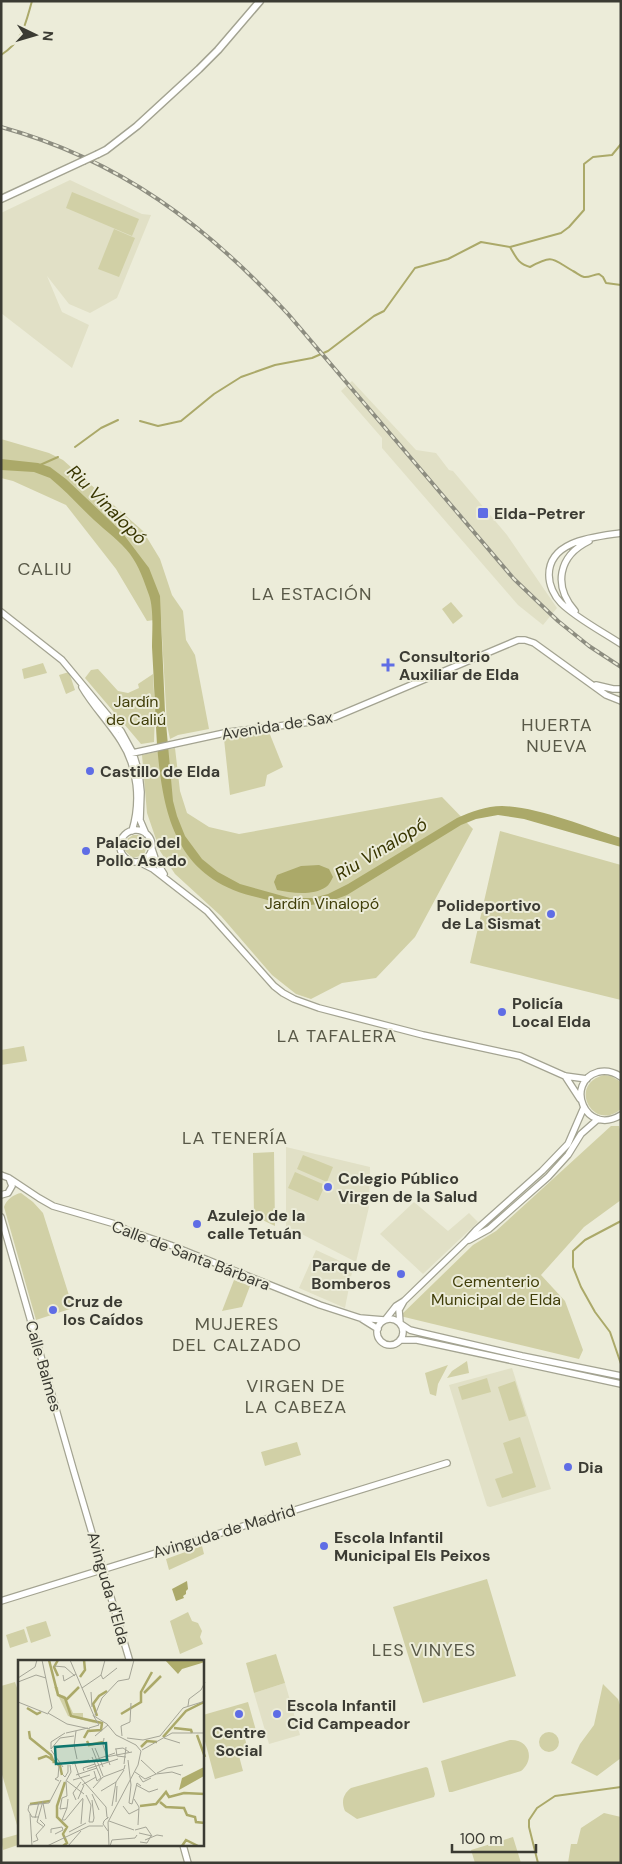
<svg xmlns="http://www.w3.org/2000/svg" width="622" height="1864" font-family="'DM Sans',sans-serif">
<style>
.built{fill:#e1e0c6}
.green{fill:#d1d0a6}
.water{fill:#aba969}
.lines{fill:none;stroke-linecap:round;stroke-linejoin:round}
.stream{stroke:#aba969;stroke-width:2}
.tertiary-casing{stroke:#a3a391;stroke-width:8}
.secondary-casing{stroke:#a3a391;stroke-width:9}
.tertiary{stroke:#fff;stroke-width:5.5}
.secondary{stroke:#fff;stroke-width:6}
.rail-casing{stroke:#8d8d80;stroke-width:4}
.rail{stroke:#ececd9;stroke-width:2;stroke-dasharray:5.5;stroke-linecap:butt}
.secondary-bridge-casing{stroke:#a3a391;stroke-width:9;stroke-linecap:butt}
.secondary-bridge{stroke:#fff;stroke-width:6}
.poi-dot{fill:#5f6de5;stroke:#ececd9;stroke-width:2}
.labels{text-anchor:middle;stroke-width:4;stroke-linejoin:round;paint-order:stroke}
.poi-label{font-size:16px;font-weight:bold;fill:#3b3b33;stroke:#ececd9;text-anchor:start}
.park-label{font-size:16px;fill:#403e09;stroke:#ececd9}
.street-label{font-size:16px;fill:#3b3b33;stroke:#ececd9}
.water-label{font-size:18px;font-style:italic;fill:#383600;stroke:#ececd9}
.neighbourhood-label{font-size:18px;letter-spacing:1px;fill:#595948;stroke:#ececd9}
.inset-river{fill:none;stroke:#aba969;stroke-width:2.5}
.inset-road{fill:none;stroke:#a5a597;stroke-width:1}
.view{fill:#0f766e;fill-opacity:0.15;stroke:#0f766e;stroke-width:2.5}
.inset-edge{fill:none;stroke:#3b3b33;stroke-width:2.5}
</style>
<rect width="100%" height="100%" fill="#ececd9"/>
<!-- built -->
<path class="built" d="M70,180L142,214L151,215L117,298L90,313L69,304L47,276L62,312L89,325L72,368L1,313V213Z
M352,381L416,450L436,453L449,470L453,471L507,535L557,608L543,625L518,605L382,448V438L341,391Z
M286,1147L370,1167L369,1207L356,1262L286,1226Z
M414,1202L448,1231L469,1213L478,1222L423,1274L380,1234Z
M316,1250L353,1267L345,1308L299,1288Z
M512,1368L551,1489L490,1507L487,1506L449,1385Z
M285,1683L300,1735L269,1744L254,1693Z"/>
<!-- green -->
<path class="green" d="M72,192L139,219L132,236L66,208Z
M114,229L135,238L119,277L98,269Z
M1,439L49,453L63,460L143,531L160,559L172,595L183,611L186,640L195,655L209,729L178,735L170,739L167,725L161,619L147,621L116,569L66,505L13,481L1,478Z
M451,602L463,616L453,624L442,609Z
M43,663L47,673L24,679L22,669Z
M98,669L118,691L128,693L139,688L138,684L153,674L155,713L154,742L141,744L85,678L91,670Z
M69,672L75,690L66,694L59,675Z
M269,732L283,767L267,775L265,786L230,795L224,739Z
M175,748L180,791L187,813L209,827L239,834L442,797L473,829L415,937L376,978L342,983L311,999L296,994L272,975L221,916L175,874L160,851L147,813L142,755Z
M500,831L621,865V1000L470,963Z
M133,835H142L147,846L144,855L133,858L125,851L124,841Z
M24,1046L27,1061L1,1065V1050Z
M604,1075L611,1076L621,1082V1109C593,1133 567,1084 604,1075Z
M611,1126H619L621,1133V1200L584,1227L541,1275L565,1301L583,1350L579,1359L400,1316L473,1245L496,1231Z
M274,1152L275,1226L254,1216L253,1153Z
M303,1155L333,1167L327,1182L297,1169Z
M295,1172L325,1185L318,1201L288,1188Z
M21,1193L33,1202L43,1213L73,1308L36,1320L4,1207C6,1200 14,1194 21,1193Z
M234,1280L250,1286L242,1307L222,1311Z
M467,1361L469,1373L447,1378L452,1371Z
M448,1365L438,1384L436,1396L430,1394L425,1373Z
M487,1378L491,1392L462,1400L458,1387Z
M515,1381L526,1416L509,1421L498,1387Z
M520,1437L536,1487L502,1498L495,1479L513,1473L503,1443Z
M297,1442L301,1455L265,1466L261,1452Z
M202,1546L204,1554L169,1570L166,1559Z
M487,1579L516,1676L423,1703L393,1607Z
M188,1612L192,1621L198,1623L202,1631L200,1637L203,1644L180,1654L170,1621Z
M46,1621L51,1636L31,1643L26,1627Z
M24,1629L28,1642L10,1648L6,1635Z
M276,1654L285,1683L254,1693L246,1663Z
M15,1682L19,1694V1832L1,1771V1686Z
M603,1684L618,1699L621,1708V1758L597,1776L571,1763L580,1744L594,1725Z
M248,1702L257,1734L245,1738L248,1752L239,1756L243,1771L215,1779L203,1734V1715Z
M539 1742a10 10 0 1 1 20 0a10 10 0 1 1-20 0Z
M510,1740C530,1739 535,1760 521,1771L452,1792H449L441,1761Z
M426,1767L428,1768L435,1794L434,1797L357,1819L345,1811C341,1802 343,1794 351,1788Z
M604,1813L621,1817V1863H568L571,1844H577L581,1828Z
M19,1834V1845L22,1846L19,1847L18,1845L3,1850L1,1839Z
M513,1837L521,1863H475L471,1850Z"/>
<!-- water -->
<path class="water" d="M1,459L38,463L50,467L66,479L121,531L149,568L160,596L165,712L173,801L177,816L185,836L202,859L218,872L240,884L290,898H313L328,894L348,884L457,818C471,812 486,806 502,806C539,807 585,827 621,838V847L524,819L498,815L476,819L461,825L347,895C308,911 290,906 252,896C175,876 163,814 157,745C155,713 154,680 152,647C152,632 154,609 149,595C144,581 139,566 130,554C120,541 106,531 94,520C79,506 66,491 50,478L34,472L1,470Z
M319,865L329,869L333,877C331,881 329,885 326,887C313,896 291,893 277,890L274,882L277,875L301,866Z
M187,1581L188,1589L186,1591V1594L183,1596L184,1598L176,1601L172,1589Z"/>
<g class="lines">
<!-- stream -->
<path class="stream" d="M1,55C23,41 25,25 32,1
M510,247C516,257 518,264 530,267C554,254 552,259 573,271C577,273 580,276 584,277C589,278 594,274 599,274L603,277L606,283L621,285
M140,421L158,426L181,421L214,394L241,377L275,365L312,358L328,351L374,316L384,311L415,268L448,259L481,242L510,247L561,233L569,227L584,210V164L593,157L612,155L621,144
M75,447L101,428L118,420
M40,465L58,457
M621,1221L585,1240L573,1251V1267L581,1287L595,1312L610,1332L621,1364
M538,1863L529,1827V1820L537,1808L555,1796L621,1787"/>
<defs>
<path id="tertiary" d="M621,533C595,537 549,540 549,575C549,585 554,596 561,603C576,618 603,632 621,644
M575,611C553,586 558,556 589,541
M1,612L62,660L121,731L133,753L139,773L141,792L140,820L146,834
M596,685L613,689H621
M82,687C93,706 109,722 121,741C138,767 141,802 132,831
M128,754L229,732L311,722L335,717L518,640H525L534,643L606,695L621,701
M120 846a16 16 0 1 1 32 0a16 16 0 1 1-32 0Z
M152,849L156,861L164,874
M139,862L153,869L207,911L274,986L283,993L294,999L319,1008L423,1035L520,1056L565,1076L587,1079
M565,1076L580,1099
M621,1077C614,1072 607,1070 598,1072C564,1082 585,1137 621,1115
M1,1175L9,1178L12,1186L8,1193L1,1195
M9,1178L39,1198L53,1206L115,1224L129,1231L170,1245L320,1305L360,1318L384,1320
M1,1217L74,1472L130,1662
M469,1240L489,1229L548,1177L568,1155L581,1134L598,1119
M362,1319L378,1329
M377 1332a13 13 0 1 1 26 0a13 13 0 1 1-26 0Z
M385,1320L396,1306L404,1301L467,1240L476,1230L542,1171L568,1144L584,1107
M400,1323L399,1310L404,1301
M401,1324L410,1330L418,1332L522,1356L621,1376
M400,1340H417L621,1384
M1,1601L447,1463
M183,1845L188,1863"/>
<path id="secondary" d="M98,154L106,150L137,126L199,69L218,50L260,1
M1,199L83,161"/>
</defs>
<!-- tertiary casing -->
<use href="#tertiary" class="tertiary-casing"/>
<!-- secondary casing -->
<use href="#secondary" class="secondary-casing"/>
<!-- tertiary -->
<use href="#tertiary" class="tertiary"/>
<!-- secondary -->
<use href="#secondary" class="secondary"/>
<defs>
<path id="rail" d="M1,127C120,160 206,225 288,314L514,579L558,621L589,646L621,667"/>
</defs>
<!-- rail casing -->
<use href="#rail" class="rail-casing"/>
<!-- rail -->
<use href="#rail" class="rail"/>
<defs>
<path id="secondary-bridge" d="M83,161L98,154"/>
</defs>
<!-- secondary-bridge casing -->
<use href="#secondary-bridge" class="secondary-bridge-casing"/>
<!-- secondary-bridge -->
<use href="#secondary-bridge" class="secondary-bridge"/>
</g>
<!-- markers -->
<g class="poi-dot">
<rect x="477" y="507" width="12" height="12" rx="2.5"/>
<path d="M385.5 657.5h5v5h5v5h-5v5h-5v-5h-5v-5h5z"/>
<circle cx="90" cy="771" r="5"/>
<circle cx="86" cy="851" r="5"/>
<circle cx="551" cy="914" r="5"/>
<circle cx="502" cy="1012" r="5"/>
<circle cx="328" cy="1187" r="5"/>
<circle cx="197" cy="1224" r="5"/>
<circle cx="401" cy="1274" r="5"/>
<circle cx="53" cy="1310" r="5"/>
<circle cx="568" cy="1467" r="5"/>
<circle cx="324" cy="1546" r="5"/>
<circle cx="239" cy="1714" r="5"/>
<circle cx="277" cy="1714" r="5"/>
</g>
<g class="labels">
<!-- poi labels -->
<g class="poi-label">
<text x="494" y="519">Elda-Petrer</text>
<text x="399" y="662">Consultorio<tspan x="399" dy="18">Auxiliar de Elda</tspan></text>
<text x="100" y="777">Castillo de Elda</text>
<text x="96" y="848">Palacio del<tspan x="96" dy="18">Pollo Asado</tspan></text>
<text x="541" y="911" text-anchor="end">Polideportivo<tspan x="541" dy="18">de La Sismat</tspan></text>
<text x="512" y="1009">Policía<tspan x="512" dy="18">Local Elda</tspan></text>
<text x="338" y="1184">Colegio Público<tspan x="338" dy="18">Virgen de la Salud</tspan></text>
<text x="207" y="1221">Azulejo de la<tspan x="207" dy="18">calle Tetuán</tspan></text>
<text x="391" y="1271" text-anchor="end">Parque de<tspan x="391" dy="18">Bomberos</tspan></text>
<text x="63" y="1307">Cruz de<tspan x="63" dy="18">los Caídos</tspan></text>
<text x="578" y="1473">Dia</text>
<text x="334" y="1543">Escola Infantil<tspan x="334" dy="18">Municipal Els Peixos</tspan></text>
<text x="287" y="1711">Escola Infantil<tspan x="287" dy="18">Cid Campeador</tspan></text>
<text x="239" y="1738" text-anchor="middle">Centre<tspan x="239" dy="18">Social</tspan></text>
</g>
<!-- park labels -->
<g class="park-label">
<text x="136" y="707">Jardín<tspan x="136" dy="18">de Caliú</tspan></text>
<text x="322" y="909">Jardín Vinalopó</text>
<text x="496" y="1287">Cementerio<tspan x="496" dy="18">Municipal de Elda</tspan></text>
</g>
<!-- street labels -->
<g class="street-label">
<text transform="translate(277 725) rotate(-9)" y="6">Avenida de Sax</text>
<text transform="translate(191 1255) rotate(21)" y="6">Calle de Santa Bárbara</text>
<text transform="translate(44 1366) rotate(74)" y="6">Calle Balmes</text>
<text transform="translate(224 1531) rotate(-17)" y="6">Avinguda de Madrid</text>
<text transform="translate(109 1588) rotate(74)" y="6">Avinguda d'Elda</text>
</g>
<!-- water labels -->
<g class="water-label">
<text transform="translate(107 505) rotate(45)" y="6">Riu Vinalopó</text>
<text transform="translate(381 849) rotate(-31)" y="6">Riu Vinalopó</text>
</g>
<!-- neighbourhood labels -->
<g class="neighbourhood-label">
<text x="45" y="575">CALIU</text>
<text x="312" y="600">LA ESTACIÓN</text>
<text x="557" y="731">HUERTA<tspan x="557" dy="21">NUEVA</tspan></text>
<text x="337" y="1042">LA TAFALERA</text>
<text x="235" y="1144">LA TENERÍA</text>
<text x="237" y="1330">MUJERES<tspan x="237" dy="21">DEL CALZADO</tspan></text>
<text x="296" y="1392">VIRGEN DE<tspan x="296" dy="21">LA CABEZA</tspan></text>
<text x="424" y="1656">LES VINYES</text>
</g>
</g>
<!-- overview -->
<g transform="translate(18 1660)">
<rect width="186" height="186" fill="#ececd9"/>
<path d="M36,27H40L41,34L47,36L55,53H65V58L80,64L50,56Z" fill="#d1d0a6"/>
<path d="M147,0H186L187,2L164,9L160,14ZM186,107V116L161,130L164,118Z" fill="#afad6c"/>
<path class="inset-river" d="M31,0L40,35L47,38L53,56L84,63L83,70L70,71L66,78M40,16L36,7L40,0M62,17L67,10L66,0M126,33L143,16M48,40L61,27M9,48L19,54L23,52M103,54L123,42V32L134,12M79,56L75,44L81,36L89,31M156,68L173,70L174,73M11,71L12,78L33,95L36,103M179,75L187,97M145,77L168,51L186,42M69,81L71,85L85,82M123,87L129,81L139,82M20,99L28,96L32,98L42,106L44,115M142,142L148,147L166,148L169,155L177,157L178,162L187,163M12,144L32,141M122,146L138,144L148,132L151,137L166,133L187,134M45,186L49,183L45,174L49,167L39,157V146L47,122M164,186L168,180L180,186"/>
<path class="inset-road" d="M24,0L34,48L30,53L49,64M52,0L76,56L89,64L98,75L118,85L123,91L120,105L90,162L91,186M36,6L47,7L57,16M45,15L46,21L58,14M83,15L85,19L99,8M0,18L17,7L19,0M0,22L18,15L28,18M64,28L83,15L87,0M73,32L74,47M0,42L30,54M170,46L171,39L183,30L187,22M77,55L84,38L100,21L111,19L116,0M49,64L72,69M71,68L81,65L75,55M48,73L70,68M77,76L90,65M104,76L103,66L112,62L113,43M86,78L85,85L92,105M109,78L125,80L142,76L165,48L187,41M146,78L162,83M56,86L58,71M54,87L56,85L59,99M74,88L85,116M77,88L85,107M33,89L42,78L56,76M33,89V82L47,73M97,89L105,88L111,92M98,89L99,96L108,97M33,90L45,107M124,90L154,73H187M74,97L83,118L79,121L76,111M88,97L114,92M110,100L113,125M123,100L138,114L154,112L163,115M56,101L61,116L88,147L89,157M71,102L97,93M54,104L71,100M106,104L108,87M69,109L100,99M66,111L65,108L77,104M117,112L127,119L138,114M139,113L149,108L165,105M45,115L47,117L50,112V105M58,115L79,108M121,116L125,122L133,118M55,120L72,115M41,121L37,119L40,117L41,105M48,121L49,136L44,138L42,149L49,148L50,139M48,121L53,112L52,105M49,121L66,134M64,125L78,117M118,125L131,132L140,129M75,128L85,117L106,109L107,105M83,131L98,122M74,134L81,150M68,135L73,145L71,162M60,139L66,125M116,139L121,147L120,165M58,140L55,133L63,122M25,141L19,162L26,167M98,142L99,126M25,143L28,159M31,143L43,120M111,143L114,144L119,123L123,126M111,143L113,125M11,145L10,150L14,157H21M11,145L31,143M94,146L98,122L106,110M105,146L111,154L121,149M49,148L44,160H47L65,138M12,154L14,186M17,158L21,142M88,159L90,158V157L86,161L85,164L90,171M91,161L116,170M71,162H75L76,158L74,140M63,164L65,139M117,170L128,167L134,176L121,173M51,172L68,163M33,173V169L44,167L45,170L37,174M127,180L139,175L145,176M15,182L20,180L18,175L27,165L22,160M122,182L129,183L133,176M29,186L71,166H85M50,186L63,171M92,186L94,180L117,178L119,175"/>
<path class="view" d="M88,83L89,100L38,104L37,87Z"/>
<rect width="186" height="186" class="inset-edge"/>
</g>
<!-- border -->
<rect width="622" height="1864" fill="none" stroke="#3b3b33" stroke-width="5"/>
<!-- north arrow -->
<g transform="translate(35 35) rotate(95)" stroke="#ececd9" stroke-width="4" paint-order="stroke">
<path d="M0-4L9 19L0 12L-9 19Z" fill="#3b3b33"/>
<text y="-8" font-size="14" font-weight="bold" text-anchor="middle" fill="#3b3b33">N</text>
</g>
<!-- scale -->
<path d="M452 1844v8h84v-8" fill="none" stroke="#3b3b33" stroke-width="2.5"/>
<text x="460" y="1844" font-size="15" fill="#3b3b33" stroke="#ececd9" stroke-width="4" paint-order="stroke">100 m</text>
</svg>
